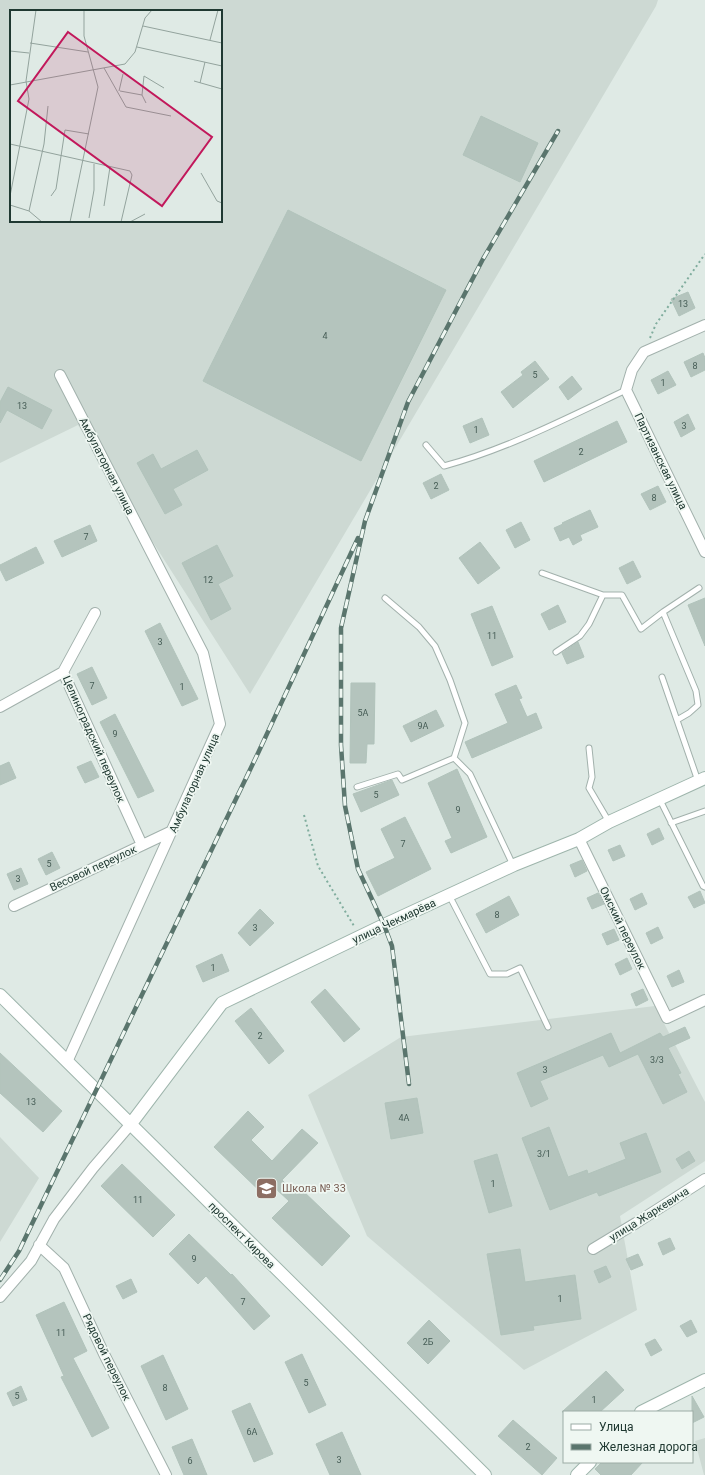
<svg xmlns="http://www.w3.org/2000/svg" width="705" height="1475" font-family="Roboto,sans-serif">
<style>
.built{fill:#cdd9d3;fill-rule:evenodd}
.building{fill:#b4c4bd;stroke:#b1c3bb}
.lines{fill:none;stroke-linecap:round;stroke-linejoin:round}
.lane-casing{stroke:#a2b1ac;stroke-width:7}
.street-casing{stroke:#a2b1ac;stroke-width:12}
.secondary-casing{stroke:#9eb5ac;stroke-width:14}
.path{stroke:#80ad9e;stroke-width:2;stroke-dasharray:2 3;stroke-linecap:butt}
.lane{stroke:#fff;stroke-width:5}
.street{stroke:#fff;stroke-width:10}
.secondary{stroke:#fff;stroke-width:12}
.rail-casing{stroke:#5a756d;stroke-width:4.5}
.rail{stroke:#eff7f2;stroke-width:3;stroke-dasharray:9;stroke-linecap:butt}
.labels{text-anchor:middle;stroke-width:3.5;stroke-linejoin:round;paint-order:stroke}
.number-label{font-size:9px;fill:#455c55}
.street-label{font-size:11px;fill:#203932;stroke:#eff7f2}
.education-label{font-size:11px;fill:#785e54;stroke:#eff7f2;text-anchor:start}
.inset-road{fill:none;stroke:#93a39d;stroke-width:1}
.view{fill:#c2185b;fill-opacity:0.15;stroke:#c2185b;stroke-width:2}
.inset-edge{fill:none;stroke:#203932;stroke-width:2}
</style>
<rect width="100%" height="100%" fill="#dfeae5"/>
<!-- built -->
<path class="built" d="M0,0H658L656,6L250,694L78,425L0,463ZM11,11H221V221H11Z
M655,1006L705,1102V1161L620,1216L637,1310L524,1370L367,1236L308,1095L401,1037Z
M0,1137L39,1178L0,1242Z
M705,1438V1475H704L695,1441Z"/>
<!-- building -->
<path class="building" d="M481,116L538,143L520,182L463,155Z
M288,210L446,290L361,461L203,381Z
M688,292L695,308L679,316L671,299Z
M703,353L705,358V370L691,377L684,362Z
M535,361L549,379L513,408L501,392L523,375L521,372Z
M668,371L676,385L658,394L651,380Z
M572,376L582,389L568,400L559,387Z
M8,387L52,410L42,429L7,410L0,423V402Z
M688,414L695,429L681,437L674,422Z
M482,418L489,435L470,443L463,426Z
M617,421L627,442L544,482L534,461Z
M197,450L208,470L173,489L182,505L165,514L137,463L153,454L161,469Z
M441,474L449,490L431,499L423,483Z
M658,486L666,502L650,510L641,494Z
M590,510L598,527L580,535L582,540L573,545L569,537L560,541L554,528L563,524L562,523Z
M521,522L530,540L515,548L506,530Z
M90,525L97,541L62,557L54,541Z
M480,542L500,568L478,584L459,558Z
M217,545L233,576L218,584L231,609L211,620L182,563Z
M36,547L44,563L6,581L0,569V565Z
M633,561L641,577L627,584L619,568Z
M705,598V646L688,605Z
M558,605L566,622L549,630L541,614Z
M492,606L513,657L492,666L471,614Z
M160,623L198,699L182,706L145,631Z
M578,642L584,657L567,664L562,653Z
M92,667L107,698L92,705L77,674Z
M351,683H375L374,744H367L366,763H350Z
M516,685L522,698L519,699L527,717L536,713L542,728L472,758L465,742L508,723L495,694Z
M436,710L444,726L411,742L403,726Z
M115,714L154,791L138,798L100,722Z
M91,761L99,777L85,783L77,767Z
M9,762L16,778L0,785V766Z
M457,769L487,837L451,853L445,841L452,838L428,783Z
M392,780L399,795L361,812L353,794Z
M405,817L431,869L378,896L366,872L395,858L381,829Z
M659,828L664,839L652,845L647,834Z
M620,845L625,856L613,861L608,850Z
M52,852L60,868L46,875L38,859Z
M582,860L587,871L575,877L570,865Z
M21,868L28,884L14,890L7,874Z
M700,891L705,903L694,908L688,897Z
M598,893L604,904L592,909L587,898Z
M642,893L647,904L635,910L630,899Z
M509,896L519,915L486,933L476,914Z
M260,909L274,923L250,946L238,933Z
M658,927L663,938L651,944L646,933Z
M614,929L619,940L607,945L602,934Z
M222,954L229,971L203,982L196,966Z
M627,958L632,969L620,975L615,964Z
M679,970L684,982L672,987L667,976Z
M325,989L360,1029L344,1042L311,1002Z
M643,989L648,1000L636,1006L631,994Z
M251,1008L284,1051L269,1064L235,1021Z
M685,1027L690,1038L668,1048L681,1073L678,1074L687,1092L663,1104L638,1054L609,1067L603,1055L540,1081L548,1099L531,1107L517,1073L611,1033L620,1053L660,1033L663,1037Z
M0,1053L62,1111L43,1132L0,1093Z
M417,1098L423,1133L391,1139L385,1103Z
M248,1111L264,1127L251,1140L272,1161L302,1129L318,1143L282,1180L296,1194L301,1189L350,1236L322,1266L272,1218L289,1201L275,1188L266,1197L214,1147Z
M549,1127L568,1177L587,1170L588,1174L626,1159L620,1143L646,1133L661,1172L599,1196L597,1192L550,1210L522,1138Z
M689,1151L695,1161L682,1169L676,1159Z
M497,1154L512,1206L489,1213L474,1161Z
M122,1164L175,1215L153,1237L101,1186Z
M189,1234L231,1275L232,1274L270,1316L254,1330L206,1276L198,1284L169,1254Z
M670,1238L675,1249L663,1255L658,1243Z
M520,1249L525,1282L575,1275L581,1319L533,1326L534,1330L501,1335L487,1254Z
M638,1254L643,1265L631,1270L626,1259Z
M606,1266L611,1277L599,1283L594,1271Z
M131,1279L137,1292L123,1299L116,1286Z
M64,1302L87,1351L73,1358L109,1428L92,1437L61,1377L64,1376L36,1315Z
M429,1320L450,1341L428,1364L407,1343Z
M691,1320L697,1332L687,1337L680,1326Z
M655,1339L662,1350L651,1356L645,1344Z
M302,1354L326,1405L309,1413L285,1362Z
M163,1355L188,1409L166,1420L141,1366Z
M606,1371L624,1390L600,1412H562Z
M21,1386L27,1400L13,1406L7,1393Z
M692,1396L704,1417L692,1423Z
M250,1403L273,1454L254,1462L232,1411Z
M513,1420L557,1458L542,1475L498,1436Z
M342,1432L361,1475H330L316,1444Z
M192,1439L207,1475H184L172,1447Z
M602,1462H643L631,1475H601L595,1469Z"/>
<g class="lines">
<defs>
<path id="lane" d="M426,445L444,466C507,449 567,418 626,390
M542,573L603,595H622L641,629L663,612
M385,598L419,627L435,646L450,680L465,723L454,758
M556,652L580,636L589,624L603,595
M662,677L698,781
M677,720L689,713L698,705L696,691L663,612L699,588
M589,748L592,777L589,788L609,822
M357,787L398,774L402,780L454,758L470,774L513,865
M660,800L703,886L705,887
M671,823L705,811
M449,895L490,974H507L520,968L548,1027"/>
<path id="street" d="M705,325L644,352L632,370L626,390L705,552
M60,375L203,653L220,724L67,1062
M95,613L63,672L142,845
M0,707L63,672
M579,839L667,1018L705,1000
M14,906L172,831
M39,1245L64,1268L104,1354L166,1475
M593,1249L636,1223L705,1179
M0,1297L31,1261L54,1219L93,1168L130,1125"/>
<path id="secondary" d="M0,995L485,1475
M130,1125L222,1003L384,925L514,865L579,839L609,822L705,778
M641,1412L705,1380
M577,1475L590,1462"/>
</defs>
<!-- lane casing -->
<use href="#lane" class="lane-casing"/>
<!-- street casing -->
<use href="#street" class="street-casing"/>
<!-- secondary casing -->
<use href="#secondary" class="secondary-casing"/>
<!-- path -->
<path class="path" d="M650,338L656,324L705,254
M304,815L318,866L354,926"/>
<!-- lane -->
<use href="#lane" class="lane"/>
<!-- street -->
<use href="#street" class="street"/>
<!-- secondary -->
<use href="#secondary" class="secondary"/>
<defs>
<path id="rail" d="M409,1084L392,946L384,925L358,869L345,806L341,745V628L365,521L408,402L483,259L558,131
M0,1280L19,1251L259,751L358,538"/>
</defs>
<!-- rail casing -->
<use href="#rail" class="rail-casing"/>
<!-- rail -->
<use href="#rail" class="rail"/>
</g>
<!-- icons -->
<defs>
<symbol id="school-square" viewBox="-11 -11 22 22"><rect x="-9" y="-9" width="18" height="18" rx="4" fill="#8d6e63" stroke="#eff7f2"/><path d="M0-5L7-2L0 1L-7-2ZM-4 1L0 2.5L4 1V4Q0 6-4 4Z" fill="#fff"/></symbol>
</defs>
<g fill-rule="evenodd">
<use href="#school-square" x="254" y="1176" width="25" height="25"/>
</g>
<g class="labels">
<!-- number labels -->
<g class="number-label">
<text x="683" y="307">13</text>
<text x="325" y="339">4</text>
<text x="695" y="369">8</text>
<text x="535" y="378">5</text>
<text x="663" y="386">1</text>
<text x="22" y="409">13</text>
<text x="684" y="429">3</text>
<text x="476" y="433">1</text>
<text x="581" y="455">2</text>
<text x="436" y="489">2</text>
<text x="654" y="501">8</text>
<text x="86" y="540">7</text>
<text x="208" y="583">12</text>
<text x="492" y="639">11</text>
<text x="160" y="645">3</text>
<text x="92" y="689">7</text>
<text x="182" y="690">1</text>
<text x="363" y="716">5А</text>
<text x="423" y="729">9А</text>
<text x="115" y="737">9</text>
<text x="376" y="798">5</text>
<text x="458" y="813">9</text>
<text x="403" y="847">7</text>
<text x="49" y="867">5</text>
<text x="18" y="882">3</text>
<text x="497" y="918">8</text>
<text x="255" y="931">3</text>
<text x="213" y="971">1</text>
<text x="260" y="1039">2</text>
<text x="657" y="1063">3/3</text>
<text x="545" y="1073">3</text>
<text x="31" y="1105">13</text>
<text x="404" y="1121">4А</text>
<text x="544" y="1157">3/1</text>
<text x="493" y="1187">1</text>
<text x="138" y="1203">11</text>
<text x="194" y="1262">9</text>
<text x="560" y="1302">1</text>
<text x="243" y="1305">7</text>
<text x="61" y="1336">11</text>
<text x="428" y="1345">2Б</text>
<text x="306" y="1386">5</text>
<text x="165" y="1391">8</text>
<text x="17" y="1399">5</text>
<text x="594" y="1403">1</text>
<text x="252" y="1435">6А</text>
<text x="528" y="1450">2</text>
<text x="339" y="1463">3</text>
<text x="190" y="1464">6</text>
</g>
<!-- street labels -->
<g class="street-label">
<text transform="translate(661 461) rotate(64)" y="4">Партизанская улица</text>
<text transform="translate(107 466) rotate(63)" y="4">Амбулаторная улица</text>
<text transform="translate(94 739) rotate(66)" y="4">Целиноградский переулок</text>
<text transform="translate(194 783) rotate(-66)" y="4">Амбулаторная улица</text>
<text transform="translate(93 868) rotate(-25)" y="4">Весовой переулок</text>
<text transform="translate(394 921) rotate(-25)" y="4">улица Чекмарёва</text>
<text transform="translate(623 928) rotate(64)" y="4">Омский переулок</text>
<text transform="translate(649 1214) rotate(-32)" y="4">улица Жаркевича</text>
<text transform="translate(242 1235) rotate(45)" y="4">проспект Кирова</text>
<text transform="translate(107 1357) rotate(64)" y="4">Рядовой переулок</text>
</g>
<!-- education labels -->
<g class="education-label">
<text x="282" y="1192">Школа № 33</text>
</g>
</g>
<!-- overview -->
<g transform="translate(10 10)">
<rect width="212" height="212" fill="#dfeae5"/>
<path class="inset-road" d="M133,16L212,33M200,30L208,0M20,33L78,42M127,37L212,56M0,41L19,43M94,58L116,97L161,106M184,71L212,79M190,73L195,52M0,75L115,54L125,42L135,8L142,0M109,81L113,64M110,81L132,85L136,93M132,85L134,66L154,78M0,134L120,161L122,165L111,212M191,163L207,191L212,193M0,186L19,89L16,71L26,0M41,186L46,179L55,120L79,124M0,195L19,201L32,212M94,196L100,157M19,201L34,134L38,96M79,208L84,180V154M60,212L88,77L74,26V0M120,212L135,204"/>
<path class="view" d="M58,22L202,127L152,196L8,91Z"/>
<rect width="212" height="212" class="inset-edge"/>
</g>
<!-- legend -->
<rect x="563" y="1411" width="130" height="52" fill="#eff7f2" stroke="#9caba5"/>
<rect x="571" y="1424" width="20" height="6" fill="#ffffff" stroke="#9caba5"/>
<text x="599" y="1431" font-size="12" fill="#203932">Улица</text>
<rect x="571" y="1444" width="20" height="6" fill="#5a756d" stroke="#9caba5"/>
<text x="599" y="1451" font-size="12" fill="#203932">Железная дорога</text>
</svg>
